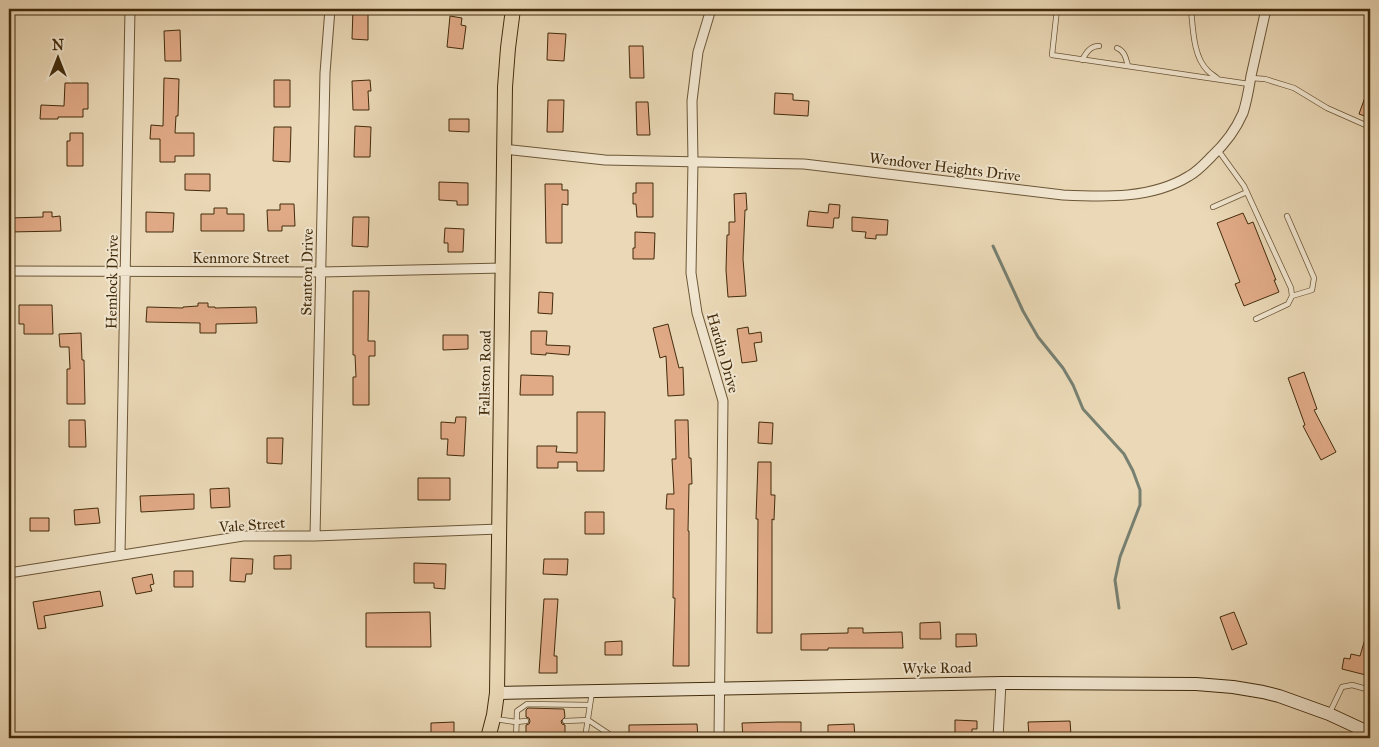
<svg xmlns="http://www.w3.org/2000/svg" width="1379" height="747" font-family="'IM FELL Great Primer',serif">
<style>
.lines{fill:none;stroke-linecap:round;stroke-linejoin:round}
.stream{stroke:#778071;stroke-width:3}
.building{fill:#e1aa87;stroke:#422b0b}
.service-casing{stroke:#6c5636;stroke-width:6}
.minor-casing{stroke:#6c5636;stroke-width:11}
.secondary-casing{stroke:#422b0b;stroke-width:14}
.primary-casing{stroke:#422b0b;stroke-width:16}
.service{stroke:#f1e6d0;stroke-width:4.5}
.minor{stroke:#f1e6d0;stroke-width:9}
.secondary{stroke:#f1e6d0;stroke-width:12}
.primary{stroke:#ead8b6;stroke-width:14}
.labels{text-anchor:middle;stroke-width:4;stroke-linejoin:round;paint-order:stroke}
.street-label{font-size:15px;fill:#422b0b;stroke:#f1e6d0}
</style>
<rect width="100%" height="100%" fill="#ead8b6"/>
<filter id="stains"><feTurbulence type="fractalNoise" baseFrequency=".004" numOctaves="4"/><feColorMatrix values="0 0 0 0 .2 0 0 0 0 .09 0 0 0 0 .02 0 0 0 .5 -.17"/></filter>
<radialGradient id="worn" r=".72"><stop offset=".6" stop-color="#630" stop-opacity="0"/><stop offset="1" stop-color="#630" stop-opacity=".3"/></radialGradient>
<g class="lines">
<!-- stream -->
<path class="stream" d="M993,246L1023,311L1038,337L1063,368L1073,385L1083,409L1124,454L1133,471L1140,490V505L1120,557L1115,580L1119,608"/>
</g>
<!-- building -->
<path class="building" d="M353,9H368V40L352,39Z
M450,16L462,18L461,25L466,26L463,49L447,47Z
M180,30L181,61H165L164,31Z
M548,33L566,34L564,61L547,60Z
M629,46H643L644,78H630Z
M164,78L179,79L178,116H176L175,133H194V156H175V162H160V139H150L151,125L163,126Z
M274,80H290V107H274Z
M370,80L371,91H368L369,110H353L352,81Z
M65,83H88V109H83V117H58V119H40L41,105L64,106Z
M1369,86L1370,87V118L1359,114Z
M775,93L793,94V100L809,101L808,116L774,114Z
M548,100H564L563,132H547Z
M636,102H648L650,135H637Z
M449,119H469V132L449,131Z
M355,126L371,127L370,157H354Z
M274,127H291L290,162L273,161Z
M70,133H83V166H67V141H70Z
M185,174H210V191L185,190Z
M439,182L468,183V205H457V201L439,200Z
M636,183H653V217H637L636,204H633V193H636Z
M545,184H562V190H568V205L562,204V243H546Z
M746,193L747,210H745L743,259L746,296L728,297L726,270L727,235H729V222H735L734,194Z
M280,204H294L295,226H282V231H268L267,210H280Z
M829,204L840,205L839,218H834L833,228L807,226L809,211L828,213Z
M214,208H227V214H244V231H201V214H214Z
M43,212H52V217L60,216L61,231L9,232V218L43,217Z
M146,212L174,213L173,232H146Z
M1243,213L1248,224L1253,222L1276,280H1274L1279,292L1244,306L1235,284L1240,282L1217,223Z
M353,217H369L368,247L352,246Z
M852,217L888,220L887,235H876V239L865,238L866,232L852,231Z
M445,228L464,229L463,252H448V243H444Z
M635,232L655,233L654,259H633V248H635Z
M353,291H369L368,341H375V356H369V405H353V377H356L355,355H353Z
M539,292L553,293L552,314L538,313Z
M198,303H208V307H215V308L256,307L257,323L216,324V333H200V323L146,322L147,307L183,308V307L198,306Z
M19,305H52L53,334H24V324H19Z
M668,324L679,368L683,367L684,395L668,396L666,356L660,358L653,328Z
M748,327L749,334L761,332L762,342L754,343L757,361L742,363L737,329Z
M531,331H547L546,345L570,346L569,355L546,353V355L531,354Z
M81,333L82,360H84L85,404H67V369H70L69,347H60L59,334Z
M443,335H468V349L443,350Z
M1304,372L1317,409L1314,410L1336,452L1321,460L1303,426L1305,425L1288,378Z
M521,375L553,376V395H520Z
M577,412H605L604,471H577V462H558V468H537V446H557L556,452L577,453Z
M456,417H466L464,456L447,455L448,439H441V422L455,423Z
M69,420H85L86,447H69Z
M675,420H688L689,458H691L692,484H689L688,531H689V666H673L675,598H673L674,509H666L667,494H674L672,459H676Z
M759,422L773,423L772,444L758,443Z
M267,438H283L282,464L267,463Z
M758,462H771V495H775L774,520L772,519V633H757L758,519H756Z
M418,478H450V500H418Z
M229,488L230,507L211,508L210,489Z
M194,494V509L141,512L140,496Z
M98,508L100,523L75,525L74,510Z
M585,512H604V534H585Z
M30,518H49V531H30Z
M291,555V569H274V556Z
M231,558L253,559L252,574H246L245,582L230,581Z
M544,559H568L567,575L543,574Z
M414,563L446,564L445,589L434,588V583H414Z
M174,571H193V587H174Z
M152,574L154,584L150,585L152,591L136,594L132,578Z
M100,591L103,606L44,616L46,628L38,629L33,602Z
M544,599H558L554,656H557V673H539Z
M430,612L431,647H366V613Z
M1234,612L1247,644L1232,650L1220,617Z
M940,622L941,639H920V623Z
M848,628H863V633L902,632L903,648H828V650H801V634L848,633Z
M1368,629H1370V676L1342,669L1344,658L1350,659L1351,654L1360,656Z
M956,634H976L977,646L956,647Z
M622,641V655H605V642Z
M528,708L564,709L565,717L561,721L562,724L565,725V738H526V725L529,724L530,721L529,718L526,717V710Z
M955,720L977,721V729H972V738H964V735H955Z
M1070,721L1071,735L1029,736L1028,722Z
M454,722V738H431V723Z
M778,722H801V738H743L742,723Z
M697,724L698,738H629V725Z
M854,724L855,737L828,738V725Z"/>
<g class="lines">
<defs>
<path id="service" d="M1057,9L1052,55L1249,84
M1191,9C1193,28 1193,57 1208,71C1211,74 1215,76 1218,79
M1117,48C1125,51 1126,59 1128,66
M1082,60C1086,53 1090,46 1099,46
M1251,78L1265,79L1294,88L1327,108L1370,127
M1218,150L1244,186L1291,288L1292,296L1288,304L1256,319
M1213,207L1247,192
M1287,216L1314,278L1312,290L1292,296
M1330,712L1342,687L1352,685L1370,690
M495,719L516,722L526,721
M565,721L588,720L612,736L611,738
M516,738L517,711L527,704L590,705
M585,738L592,692"/>
<path id="minor" d="M711,9L698,52L692,101L693,161L691,273L697,313L723,401L719,738
M504,149L605,160L804,164L1063,195C1105,197 1152,199 1189,176C1198,171 1205,163 1212,156C1225,144 1236,129 1243,113C1247,101 1249,88 1251,76C1256,53 1261,31 1266,9
M9,271L321,272L503,268
M315,536L325,73L330,9
M120,555L130,9
M9,573L243,536H315L499,529
M998,738L1001,683"/>
<path id="secondary" d="M497,693L1001,683L1196,684L1233,687L1263,692L1279,696L1329,714L1370,733"/>
<path id="primary" d="M488,738L494,715L497,693L505,87L508,48L513,9"/>
</defs>
<!-- service casing -->
<use href="#service" class="service-casing"/>
<!-- minor casing -->
<use href="#minor" class="minor-casing"/>
<!-- secondary casing -->
<use href="#secondary" class="secondary-casing"/>
<!-- primary casing -->
<use href="#primary" class="primary-casing"/>
<!-- service -->
<use href="#service" class="service"/>
<!-- minor -->
<use href="#minor" class="minor"/>
<!-- secondary -->
<use href="#secondary" class="secondary"/>
<!-- primary -->
<use href="#primary" class="primary"/>
</g>
<g class="labels">
<!-- street labels -->
<g class="street-label">
<text transform="translate(945 167) rotate(7)" y="5">Wendover Heights Drive</text>
<text x="241" y="263">Kenmore Street</text>
<text transform="translate(307 272) rotate(-89)" y="5">Stanton Drive</text>
<text transform="translate(112 282) rotate(-89)" y="5">Hemlock Drive</text>
<text transform="translate(723 353) rotate(74)" y="5">Hardin Drive</text>
<text transform="translate(485 373) rotate(-89)" y="5">Fallston Road</text>
<text transform="translate(252 525) rotate(-4)" y="5">Vale Street</text>
<text transform="translate(937 668) rotate(-1)" y="5">Wyke Road</text>
</g>
</g>
<!-- margin -->
<rect width="1379" height="747" fill="none" stroke="#ead8b6" stroke-width="30"/>
<rect x="10" y="10" width="1359" height="727" fill="none" stroke="#422b0b" stroke-width="2.5"/>
<rect x="15" y="15" width="1349" height="717" fill="none" stroke="#422b0b"/>
<!-- north arrow -->
<g transform="translate(58 58)" stroke="#f1e6d0" stroke-width="4" paint-order="stroke">
<path d="M0-4L9 19L0 12L-9 19Z" fill="#422b0b"/>
<text y="-8" font-size="14" font-weight="bold" text-anchor="middle" fill="#422b0b">N</text>
</g>
<rect width="100%" height="100%" filter="url(#stains)"/>
<rect width="100%" height="100%" fill="url(#worn)"/>
</svg>
